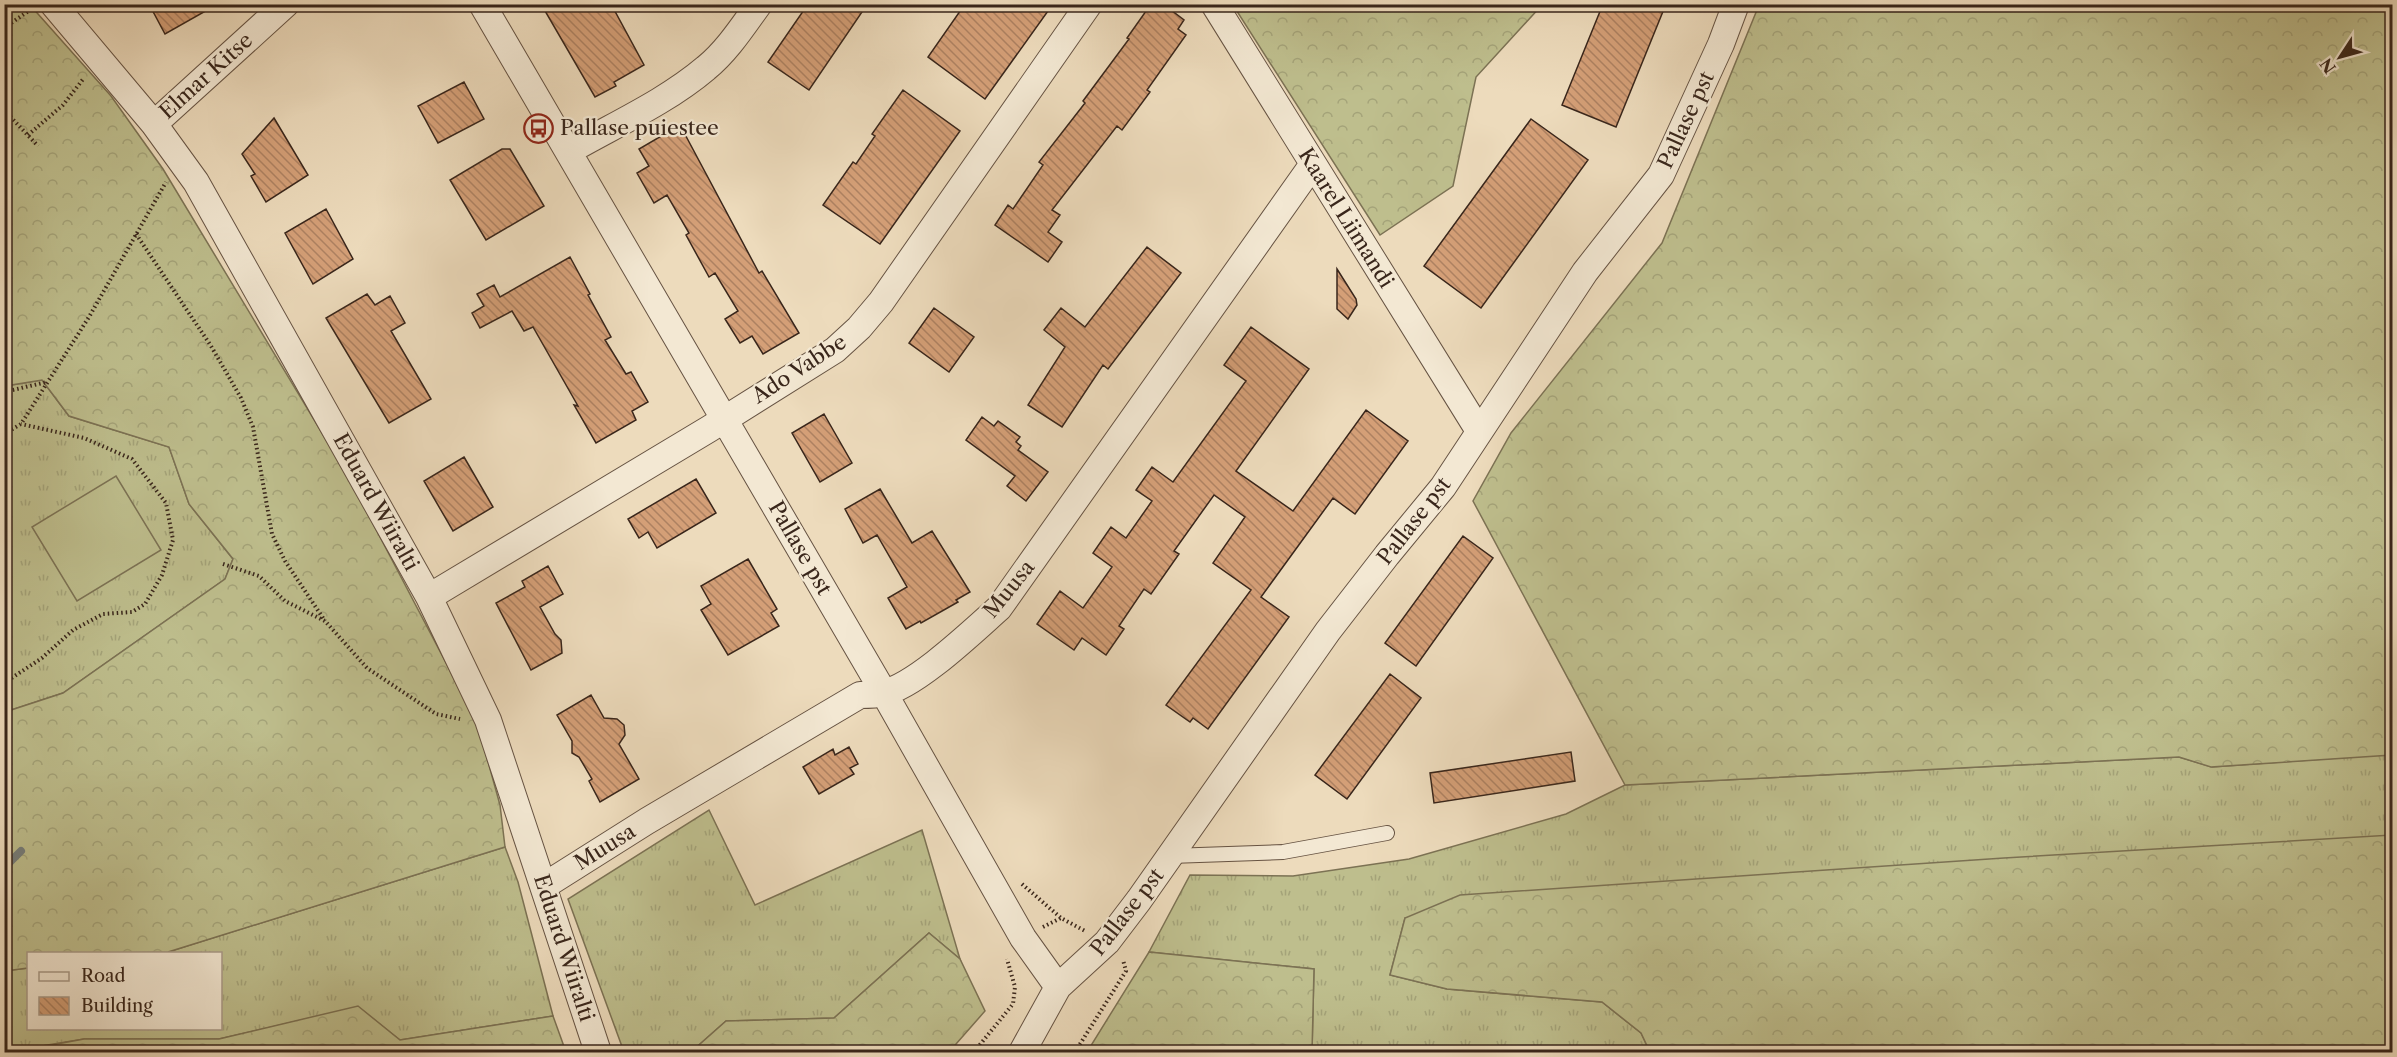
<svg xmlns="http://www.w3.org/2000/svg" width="2397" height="1057" font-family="'Libre Caslon Text',serif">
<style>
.grass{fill:url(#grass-tufts);stroke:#7c7254;stroke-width:1.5}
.forest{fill:url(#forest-crowns);stroke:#7c7254;stroke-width:1.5}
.pitch{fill:#bebe8d;stroke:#7c7254;stroke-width:1.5}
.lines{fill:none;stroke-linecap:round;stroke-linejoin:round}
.stream{stroke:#767e7c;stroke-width:8}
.building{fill:url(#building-back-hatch);stroke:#39261b;stroke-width:1.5}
.service-casing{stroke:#665343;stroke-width:16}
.minor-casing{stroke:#665343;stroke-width:28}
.path{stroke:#39261b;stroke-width:4;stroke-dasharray:1.5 3;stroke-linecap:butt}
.service{stroke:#f3e8d3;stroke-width:14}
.minor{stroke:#f3e8d3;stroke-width:26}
.labels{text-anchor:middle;stroke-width:4.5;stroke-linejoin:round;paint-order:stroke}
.street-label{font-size:21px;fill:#39261b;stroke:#f3e8d3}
.poi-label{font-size:21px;fill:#39261b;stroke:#f3e8d3;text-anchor:start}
</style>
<defs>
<pattern id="grass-tufts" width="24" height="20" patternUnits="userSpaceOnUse" patternTransform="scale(1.5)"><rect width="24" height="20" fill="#bebe8d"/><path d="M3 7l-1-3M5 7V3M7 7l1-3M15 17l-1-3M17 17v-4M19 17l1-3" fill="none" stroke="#a4a379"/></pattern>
<pattern id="forest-crowns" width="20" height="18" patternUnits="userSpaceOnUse" patternTransform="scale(1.5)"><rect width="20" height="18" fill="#bebe8d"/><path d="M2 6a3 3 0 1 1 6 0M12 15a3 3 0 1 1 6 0" fill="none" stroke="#a4a379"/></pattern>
<pattern id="building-back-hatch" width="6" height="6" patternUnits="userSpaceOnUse" patternTransform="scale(1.5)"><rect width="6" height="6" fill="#d49f77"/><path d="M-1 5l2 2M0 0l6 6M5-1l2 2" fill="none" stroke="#ad8161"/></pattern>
</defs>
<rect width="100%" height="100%" fill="#eddbbc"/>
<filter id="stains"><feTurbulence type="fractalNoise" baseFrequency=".00333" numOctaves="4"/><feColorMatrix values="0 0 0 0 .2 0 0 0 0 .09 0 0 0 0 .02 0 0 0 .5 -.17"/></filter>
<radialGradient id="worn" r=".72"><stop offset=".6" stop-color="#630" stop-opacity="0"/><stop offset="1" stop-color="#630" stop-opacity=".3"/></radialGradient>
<!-- grass -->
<path class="grass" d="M42,380L69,416L169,447L189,504L233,559L225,579L63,693L5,712V386Z
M2392,754V836L1405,918L1390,975L1447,989L1602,1002L1641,1033L1650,1052H1312L1314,969L1149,952L1190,875L1293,876L1409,859L1566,814L1625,785L2179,757L2212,767Z
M709,810L755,905L922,830L960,959L929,933L834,1018L726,1021L691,1052H624L568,899Z
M505,847L518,882L553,1016L400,1040L358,1007L219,1039H84L5,1052L4,971L28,968V1028H220V954L157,953L168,952Z"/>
<!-- forest -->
<path class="forest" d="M5,5H30L111,96L163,169L348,476L477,722L500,805L505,847L168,952L28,954V968L5,971V712L63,693L225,579L233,559L189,504L169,447L69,416L42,380L5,386Z
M1233,5H1542L1476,77L1453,186L1380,235Z
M1759,5H2392V755L2211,767L2179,757L1625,785L1473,501L1511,433L1662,243Z
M2392,835V1052H1650L1641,1033L1602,1002L1447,989L1390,975L1405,918L1460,895L2004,858Z
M929,933L960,959L985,1011L949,1052H691L726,1021L834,1018Z
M1149,952L1314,969L1312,1052H1087Z
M358,1006L400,1040L553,1016L566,1052H14L84,1039H219Z"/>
<!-- pitch -->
<path class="pitch" d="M116,476L161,550L77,601L32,527Z"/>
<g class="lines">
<!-- stream -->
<path class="stream" d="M4,868L21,851"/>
</g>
<!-- building -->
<path class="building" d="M149,4H218L165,34Z
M541,4H611L644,65L614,82L616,86L595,97Z
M808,4H851L862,12L809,90L768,62Z
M965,4H1053L985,99L928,57Z
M1151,4H1163L1184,20L1178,29L1186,35L1147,90L1150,92L1122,130L1117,126L1052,210L1060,215L1048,232L1062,242L1048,262L995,225L1008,205L1013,209L1043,165L1039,162L1085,103L1083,101L1129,39L1127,38Z
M1603,4H1666L1616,127L1562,105Z
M464,82L484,119L438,143L418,106Z
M903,90L960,131L880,244L823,205L853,162L856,164L875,136L872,134Z
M274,118L308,175L266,202L251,176L255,174L242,154Z
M1531,119L1588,160L1481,308L1424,266Z
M680,125L759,273L762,271L799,333L763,354L752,336L740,343L725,319L738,311L715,273L709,277L686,235L689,233L667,195L654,203L637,173L649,166L639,149Z
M502,149H510L544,206L486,240L450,180Z
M326,209L353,259L313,284L285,233Z
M1147,247L1181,273L1108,369L1103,365L1062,427L1028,405L1065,347L1044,330L1061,308L1085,327Z
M570,257L590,294L588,295L611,337L605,340L626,374L631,372L648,402L632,411L636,420L596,443L574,405L578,406L533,327L524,331L512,311L480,328L472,313L484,306L477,294L494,285L500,297Z
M1337,269L1356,299L1357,305L1348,319L1337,309Z
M367,294L375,305L390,296L405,323L391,331L431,399L389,423L326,318Z
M934,308L974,337L949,372L909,343Z
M1251,327L1309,369L1236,471L1293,511L1366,410L1408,441L1355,514L1333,498L1261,597L1289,617L1208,729L1193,718L1190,722L1166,705L1251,590L1213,563L1245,517L1214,495L1174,551L1179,554L1151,594L1144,589L1119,626L1124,629L1106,655L1082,638L1074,650L1037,624L1060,591L1083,608L1112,567L1093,553L1111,527L1126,538L1152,501L1136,490L1152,467L1173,482L1246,381L1224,365Z
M824,414L852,463L820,482L792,433Z
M982,417L994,426L998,421L1020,437L1016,442L1021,446L1018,450L1048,472L1026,501L1007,486L1015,476L966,440Z
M464,457L493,507L453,531L424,481Z
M696,479L716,513L657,548L648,532L639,538L628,519Z
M880,489L912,543L932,531L970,592L956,600L958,602L921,623L920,621L906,629L888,598L907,587L877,535L863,543L845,509Z
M1463,536L1493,558L1416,666L1385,643Z
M748,559L777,609L771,613L779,626L728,655L701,610L711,604L701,586Z
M548,566L563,594L540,607L555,634L561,640L562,653L531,670L496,603L525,587L522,581Z
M1390,674L1421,698L1347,799L1315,775Z
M591,695L604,718L617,719L624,725L625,735L619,744L639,779L600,802L589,781L592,779L579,757L572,753V741L557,715Z
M849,747L858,764L850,768L854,774L819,794L803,767L833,749L835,755Z
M1571,752L1575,781L1434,803L1430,773Z"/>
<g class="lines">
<defs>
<path id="service" d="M1170,856L1283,852L1387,833"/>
<path id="minor" d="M53,4L154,124L196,182L429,597L488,720L598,1052
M482,4L884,693L1023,938L1058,987
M1214,4L1479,431
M154,124L286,4
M569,151C614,125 666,102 706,68C727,51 743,26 759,4
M429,597L709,429L835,350L859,328L881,302L1089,4
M544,886L647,821L860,695C867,695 876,695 883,693C916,686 973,631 999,608L1313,164
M1022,1052L1058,987L1107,942L1139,900L1328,631L1387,555L1443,487L1585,272L1661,175L1721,44L1736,4"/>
</defs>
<!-- service casing -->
<use href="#service" class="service-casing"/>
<!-- minor casing -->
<use href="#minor" class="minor-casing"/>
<!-- path -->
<path class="path" d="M4,28L30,10
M4,110L38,146
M28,135L63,105L84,78
M136,234L211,346L241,398L253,427L272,534L285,561L325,621
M4,392L47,382
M4,434L21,424L89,317L166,182
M223,564L259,576L285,601L325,621L367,668L436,714L460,719
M4,683L42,658L73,630L103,614L132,612L145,604L162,575L173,540L166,503L132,459L84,438L21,424
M1022,884L1061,918L1085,931
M1043,927L1061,918
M974,1052L1013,1004L1015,987L1007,959
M1075,1052L1126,971L1123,960"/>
<!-- service -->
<use href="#service" class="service"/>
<!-- minor -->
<use href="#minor" class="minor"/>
</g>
<!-- icons -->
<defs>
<symbol id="bus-ring" viewBox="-11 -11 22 22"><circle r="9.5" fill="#f3e8d3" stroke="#8f2418" stroke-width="1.5"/><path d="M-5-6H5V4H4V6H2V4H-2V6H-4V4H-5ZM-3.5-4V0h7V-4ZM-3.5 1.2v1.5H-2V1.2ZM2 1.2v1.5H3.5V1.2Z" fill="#8f2418"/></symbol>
</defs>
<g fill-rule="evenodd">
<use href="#bus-ring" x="522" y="112" width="33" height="33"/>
</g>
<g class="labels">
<!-- street labels -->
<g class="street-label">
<text transform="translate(206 76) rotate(-42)" y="7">Elmar Kitse</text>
<text transform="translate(1686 120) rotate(-65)" y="7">Pallase pst</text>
<text transform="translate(1346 218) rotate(58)" y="7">Kaarel Liimandi</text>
<text transform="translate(799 369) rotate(-33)" y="7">Ado Vabbe</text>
<text transform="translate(376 502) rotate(61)" y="7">Eduard Wiiralti</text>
<text transform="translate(1414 521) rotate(-52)" y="7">Pallase pst</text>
<text transform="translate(800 548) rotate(60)" y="7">Pallase pst</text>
<text transform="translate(1009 589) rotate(-51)" y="7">Muusa</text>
<text transform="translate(605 847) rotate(-32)" y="7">Muusa</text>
<text transform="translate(1127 912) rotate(-52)" y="7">Pallase pst</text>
<text transform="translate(564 948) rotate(72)" y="7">Eduard Wiiralti</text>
</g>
<!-- poi labels -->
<g class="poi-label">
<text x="560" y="135">Pallase puiestee</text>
</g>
</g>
<!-- margin -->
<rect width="2397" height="1057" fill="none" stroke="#eddbbc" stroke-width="24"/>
<rect x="6" y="6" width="2385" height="1045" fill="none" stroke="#39261b" stroke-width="3"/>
<rect x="12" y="12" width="2373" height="1033" fill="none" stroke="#39261b" stroke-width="1.5"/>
<!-- legend -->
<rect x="27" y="952" width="195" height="78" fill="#f3e8d3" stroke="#a99a89" stroke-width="1.5"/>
<rect x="39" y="972" width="30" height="9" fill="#f3e8d3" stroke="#a99a89" stroke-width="1.5"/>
<text x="81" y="982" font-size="18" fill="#39261b">Road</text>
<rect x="39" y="997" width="30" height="18" fill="url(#building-back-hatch)" stroke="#a99a89" stroke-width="1.5"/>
<text x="81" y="1012" font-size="18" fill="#39261b">Building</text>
<!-- north arrow -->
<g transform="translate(2340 57) rotate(234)" stroke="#f3e8d3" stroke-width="4.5" paint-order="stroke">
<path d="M0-4.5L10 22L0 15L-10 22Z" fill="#39261b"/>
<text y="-9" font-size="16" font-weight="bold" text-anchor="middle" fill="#39261b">N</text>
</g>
<rect width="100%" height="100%" filter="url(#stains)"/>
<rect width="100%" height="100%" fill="url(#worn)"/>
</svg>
